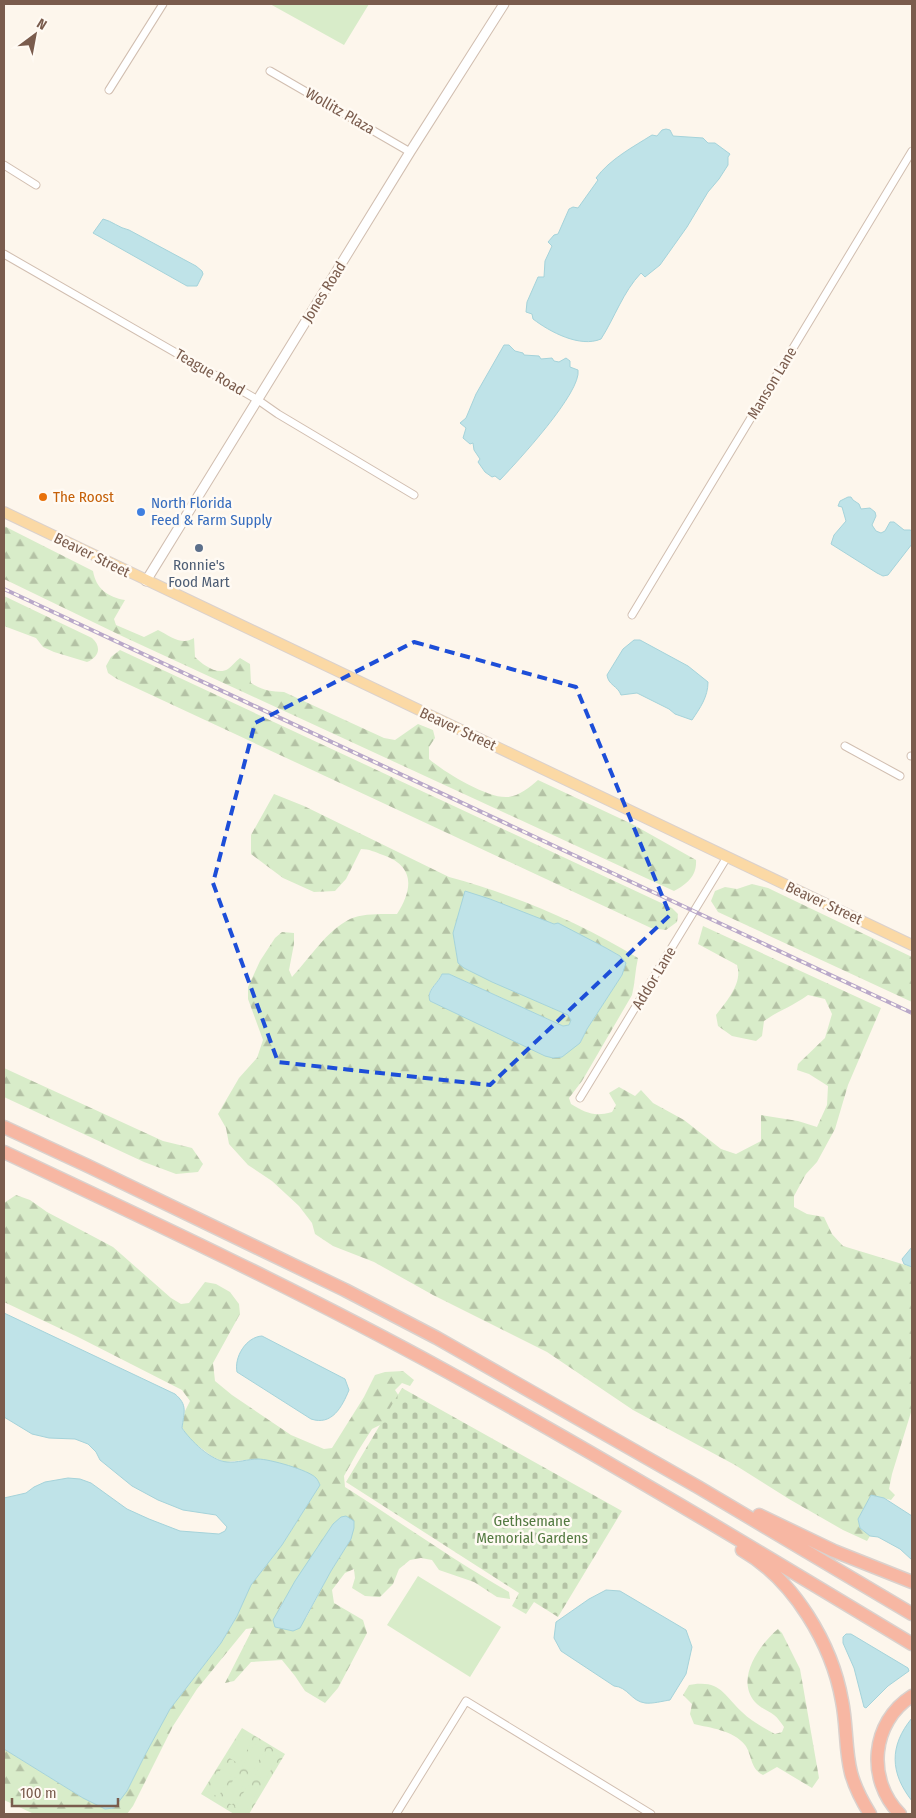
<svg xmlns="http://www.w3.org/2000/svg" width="916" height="1818" font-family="'Fira Sans Condensed',sans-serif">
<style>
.forest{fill:url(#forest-firs);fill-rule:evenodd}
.cemetery{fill:url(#cemetery-stones)}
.park{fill:url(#park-crowns)}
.garden{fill:#d8ecc9}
.water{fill:#bfe3e8;stroke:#a5d3da}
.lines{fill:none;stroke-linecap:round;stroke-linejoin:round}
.minor-casing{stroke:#d1beb0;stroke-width:9}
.tertiary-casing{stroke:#d1beb0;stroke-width:11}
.primary-casing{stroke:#dad1cd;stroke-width:12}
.motorway-casing{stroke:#dad1cd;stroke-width:15}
.minor{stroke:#fff;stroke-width:7}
.tertiary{stroke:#fff;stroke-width:9}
.primary{stroke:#fbd9a5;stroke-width:10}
.motorway{stroke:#f7b7a3;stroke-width:12}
.rail-casing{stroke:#b9a8c9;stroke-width:4}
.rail{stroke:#fffaf3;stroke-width:2;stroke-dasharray:5.5;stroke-linecap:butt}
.marked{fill:none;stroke:#1d4ed8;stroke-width:4;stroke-dasharray:10 6;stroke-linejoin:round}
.food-dot{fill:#e8710a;stroke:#fffaf3;stroke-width:2}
.shop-dot{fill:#3f7fe0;stroke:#fffaf3;stroke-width:2}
.service-dot{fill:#5c6f8a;stroke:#fffaf3;stroke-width:2}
.labels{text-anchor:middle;stroke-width:5;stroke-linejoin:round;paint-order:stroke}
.street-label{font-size:15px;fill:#7a5c4d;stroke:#fffaf3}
.food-label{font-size:15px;fill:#c56008;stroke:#fffaf3;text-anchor:start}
.shop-label{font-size:15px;fill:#366cbe;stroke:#fffaf3;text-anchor:start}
.service-label{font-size:15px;fill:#4e5e75;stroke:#fffaf3}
.park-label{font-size:15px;fill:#537a41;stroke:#fffaf3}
</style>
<defs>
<pattern id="forest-firs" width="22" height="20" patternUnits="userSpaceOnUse" patternTransform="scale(1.25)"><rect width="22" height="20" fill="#d8ecc9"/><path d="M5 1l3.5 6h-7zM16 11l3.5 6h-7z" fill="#b4c2a5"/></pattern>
<pattern id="cemetery-stones" width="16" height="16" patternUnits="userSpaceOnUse" patternTransform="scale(1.25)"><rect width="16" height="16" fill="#d8ecc9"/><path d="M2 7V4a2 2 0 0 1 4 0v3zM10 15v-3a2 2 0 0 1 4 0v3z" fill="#b4c2a5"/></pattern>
<pattern id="park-crowns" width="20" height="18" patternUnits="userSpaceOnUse" patternTransform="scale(1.25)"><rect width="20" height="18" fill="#d8ecc9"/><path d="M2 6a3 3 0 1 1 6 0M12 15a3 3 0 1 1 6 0" fill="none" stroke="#b4c2a5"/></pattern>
</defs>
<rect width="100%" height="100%" fill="#fdf6ec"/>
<!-- forest -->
<path class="forest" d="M4,526L93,571C96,589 108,597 125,600L114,619L116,625L144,637L158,630C170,636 182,646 194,638L195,657C202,664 217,676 228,669C232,666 236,661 240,658L250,664L251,683C262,690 271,692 284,692L384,738L395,740L418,724L433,730L435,738L429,747V759C444,772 488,799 508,797C519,796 530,787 538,780L632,824L696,860C697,876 687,884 674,891L124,637L4,579Z
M4,596L92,638C102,647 99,657 87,662L54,652L43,647L36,638L4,626Z
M120,650L672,908L678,914L677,922L666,930L651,928L117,679L108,673L106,666L111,657Z
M274,794L304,806L449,877C515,895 579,922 638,958C635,971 635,983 632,995L582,1081L569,1098L571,1104C586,1113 594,1117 612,1112L616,1105L609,1093L619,1087L635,1096L641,1090L653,1103L684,1120L721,1149L736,1154L761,1141V1115L798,1121L817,1127L827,1105L828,1086L809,1074L797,1070L798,1064L825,1038L832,1014L825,999L808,995C793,1006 778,1011 764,1021L762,1036L756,1041L732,1036L718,1026L716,1015C727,1001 743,983 737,965L698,944L703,926L881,1008L848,1085L835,1129L817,1162L806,1174L794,1196V1207L807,1214L824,1217L832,1234L843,1246L912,1267V1409L892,1474L889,1489L895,1495L891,1500L871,1495L858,1519L860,1528L870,1536L867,1541L843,1530L789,1499L735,1465L633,1410L547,1352L433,1295L374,1262L333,1246L315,1234L312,1223L299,1206L272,1181L248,1165L229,1144L226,1128L218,1114L239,1078L257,1058L263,1040L248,999V987L260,961L275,938L282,932L294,933V944L289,970L292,977C310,958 326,931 350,919C364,913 382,914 397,914C413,889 415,866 383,855C375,852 369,849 361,849L346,879L335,891L314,892L283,878L251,854V835ZM490,899C534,918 579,931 620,956L622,975L587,1029L580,1043L553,1058L430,1001C425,990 438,984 442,974H449L563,1026L569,1025L571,1020L568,1015L464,968L457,957L454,938Z
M752,884L768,888L912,957V1002L718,912L711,901L715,891L725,887L737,889Z
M4,1068L163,1141L192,1148L203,1164L198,1172L176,1174L144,1162L4,1097Z
M16,1195L30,1200L47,1212L113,1247L171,1298L181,1304L189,1303L205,1282L216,1284L230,1292L239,1304L240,1314L213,1363L215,1381L232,1395L291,1435L324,1449L332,1448L364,1397L375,1375L385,1372L403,1371L414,1380L410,1386L402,1383L395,1390L401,1399L388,1421L372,1429L358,1451L344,1476L345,1487C400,1522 453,1560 509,1592L510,1599L497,1597L474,1582L439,1570L432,1560L421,1558L410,1560L399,1569L393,1584L380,1597L365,1596L352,1588L355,1578L354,1569L345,1573L332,1590L334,1603L363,1620L367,1633L338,1688L325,1703L305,1691L295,1676L282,1660L251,1662L234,1681L225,1683L253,1628L246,1629L197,1689L173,1726L133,1806L127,1814H34L4,1800V1749L83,1798L127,1791L145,1755L170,1709L221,1643L237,1616L251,1585L282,1545L320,1485L316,1478L301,1470L257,1459L225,1462L213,1457L189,1439L182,1427L185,1411L190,1401L182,1390L78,1337L4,1302V1203ZM333,1524L351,1539L331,1571L306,1618L282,1628L275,1627L279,1608Z
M778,1629L782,1633L800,1669L819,1778L812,1788L777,1767L763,1775C750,1769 752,1754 745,1745C733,1730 710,1728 694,1724L690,1714L692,1704L683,1695L689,1685C720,1679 723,1694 742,1712C751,1721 764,1728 775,1734L782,1732L784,1727C781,1723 778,1718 774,1715C768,1710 760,1708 755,1702C735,1679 759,1645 778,1629Z"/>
<!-- cemetery -->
<path class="cemetery" d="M402,1388L622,1511L558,1617L534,1602L526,1614L512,1606L519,1593L346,1482Z"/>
<!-- park -->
<path class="park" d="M242,1728L285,1754L249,1814H234L201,1794Z"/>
<!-- garden -->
<path class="garden" d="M270,4H369L344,45Z
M418,1576L501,1627L470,1677L387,1625Z
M242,1736L252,1742L239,1764L228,1757Z
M255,1744L265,1750L252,1772L242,1766Z
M268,1752L278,1758L265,1780L255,1774Z
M221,1769L232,1775L218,1797L208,1791Z
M235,1777L245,1783L232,1805L222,1799Z
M248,1785L258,1791L245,1813L235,1807Z"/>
<!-- water -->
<path class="water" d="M666,129L670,130L673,136L703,138L708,143H715L730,154L728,157V165L719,179L708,192L687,227L660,265L645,277L641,273C623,292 615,317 601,339C580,348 550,332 533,319L532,314L526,312L527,302L538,277H544L545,261L552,246L548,242L554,235L558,234L569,209L573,207L578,208L598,180L596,178C610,159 633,147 652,135L657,136L662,130Z
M103,219C112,221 119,228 129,230L196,266L202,271L203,274L197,286H187L93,233Z
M504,345H509L515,351L523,353L524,355L539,356L541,359L552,358L554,361L559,362L566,358L570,361V367L578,370C582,392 517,462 500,480L495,476L492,477L485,472L478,462L480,459L474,450L473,443L470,444L463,438L466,428L460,423L466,418L476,394Z
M848,497H851L853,500L859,504L861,509L870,508L875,512L876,516L872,525L876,531L881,533L885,531L890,522H894L904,530H910L912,531V544L888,575L883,576L877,573L831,544L834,535L846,521L842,507L838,506L840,501Z
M634,640H640L688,666L708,682C708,697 700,708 692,720L675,714L669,709L637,693L621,695C618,686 608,685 607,675L623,649Z
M465,891L490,899L554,924L558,923L606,948L620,956L626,963L622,975L587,1029L580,1043L562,1057L553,1058L545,1056L430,1001C426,990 438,984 442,974H449L563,1026L569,1025L571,1020L568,1015L492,982L464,968L458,963L453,933Z
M912,1247V1267L904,1264L902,1259Z
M4,1313L175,1394C188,1405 184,1412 182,1428C190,1440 211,1461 227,1462C237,1463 248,1459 258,1459C269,1459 309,1470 316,1478C318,1480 319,1483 320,1485L282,1545L251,1585L237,1616L221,1643L170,1709L145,1755L127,1791L114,1808L105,1809L83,1798L4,1749V1498L26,1493L34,1487L45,1482L68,1478L80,1479L91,1483L127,1509L149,1519L180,1531L219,1534L225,1531L227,1527L216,1515L183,1510L158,1500L132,1486L100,1460L96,1452L88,1444L75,1439L49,1438L32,1434L4,1417Z
M262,1336L345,1379L349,1390C342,1407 332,1426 311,1419L237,1372C234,1357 246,1337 262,1336Z
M871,1495L884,1498L912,1516V1560L900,1549L878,1537L870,1536L860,1528L858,1519Z
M346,1516L354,1521V1528L351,1539L331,1571L300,1628L293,1631L275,1627L273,1620L295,1581L333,1524L341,1517Z
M606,1590L620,1591L686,1630L692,1647L686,1674L670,1700C663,1701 652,1704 645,1703C631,1701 628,1687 614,1686L561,1651L554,1638L556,1622L589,1599Z
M846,1634H851L908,1668L909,1671L888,1686L866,1708L864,1707L854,1668L843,1643V1637Z
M912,1718V1801C890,1773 889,1746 912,1718Z"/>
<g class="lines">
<defs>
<path id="minor" d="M270,71L410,152
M109,90L163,4
M4,165L36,185
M4,254L258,400L278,414L414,495
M632,615L912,151
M845,746L900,776
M911,756H912
M580,1098L727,857
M396,1814L466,1701L651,1814"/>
<path id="tertiary" d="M146,581L410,152L504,4"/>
<path id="primary" d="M4,512L912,945"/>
<path id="motorway" d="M4,1127L88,1166L345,1290L437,1338L698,1487L912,1614
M4,1152C153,1222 302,1292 446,1371C604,1458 758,1551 912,1644
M759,1515L834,1551L912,1582
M742,1550C794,1580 832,1644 842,1701C847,1725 845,1750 851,1773C855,1788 862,1801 870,1814
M900,1814C866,1780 871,1722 912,1696"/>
</defs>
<!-- minor casing -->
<use href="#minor" class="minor-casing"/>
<!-- tertiary casing -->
<use href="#tertiary" class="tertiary-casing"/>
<!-- primary casing -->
<use href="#primary" class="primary-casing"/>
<!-- motorway casing -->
<use href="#motorway" class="motorway-casing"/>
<!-- minor -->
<use href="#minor" class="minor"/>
<!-- tertiary -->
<use href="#tertiary" class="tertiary"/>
<!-- primary -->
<use href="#primary" class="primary"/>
<!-- motorway -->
<use href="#motorway" class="motorway"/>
<defs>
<path id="rail" d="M4,589L912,1013"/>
</defs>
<!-- rail casing -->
<use href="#rail" class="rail-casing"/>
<!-- rail -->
<use href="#rail" class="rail"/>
</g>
<!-- marked area -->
<path class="marked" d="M414,642L576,687L670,915L490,1085L278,1062L213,883L255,723Z"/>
<!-- markers -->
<circle class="food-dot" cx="43" cy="497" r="5"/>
<circle class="shop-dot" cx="141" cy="512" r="5"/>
<circle class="service-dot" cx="199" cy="548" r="5"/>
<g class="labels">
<!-- street labels -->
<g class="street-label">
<text transform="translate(340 111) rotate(30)" y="5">Wollitz Plaza</text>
<text transform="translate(324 292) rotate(-58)" y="5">Jones Road</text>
<text transform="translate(210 372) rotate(30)" y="5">Teague Road</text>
<text transform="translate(772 383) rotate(-59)" y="5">Manson Lane</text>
<text transform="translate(92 555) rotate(26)" y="5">Beaver Street</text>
<text transform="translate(458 729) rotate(25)" y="5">Beaver Street</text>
<text transform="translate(824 903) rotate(25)" y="5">Beaver Street</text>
<text transform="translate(654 978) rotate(-59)" y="5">Addor Lane</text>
</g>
<!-- food labels -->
<g class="food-label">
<text x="53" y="502">The Roost</text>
</g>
<!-- shop labels -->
<g class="shop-label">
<text x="151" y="508">North Florida<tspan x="151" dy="17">Feed &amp; Farm Supply</tspan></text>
</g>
<!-- service labels -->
<g class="service-label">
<text x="199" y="570">Ronnie's<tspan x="199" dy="17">Food Mart</tspan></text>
</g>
<!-- park labels -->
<g class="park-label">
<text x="532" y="1526">Gethsemane<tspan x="532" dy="17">Memorial Gardens</tspan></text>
</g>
</g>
<!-- border -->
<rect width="916" height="1818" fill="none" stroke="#7a5c4d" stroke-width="10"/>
<!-- north arrow -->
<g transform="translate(35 35) rotate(32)" stroke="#fffaf3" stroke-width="4" paint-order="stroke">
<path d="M0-4L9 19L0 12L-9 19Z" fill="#7a5c4d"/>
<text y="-8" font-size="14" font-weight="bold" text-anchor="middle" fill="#7a5c4d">N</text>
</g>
<!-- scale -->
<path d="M12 1798v8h106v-8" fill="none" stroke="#7a5c4d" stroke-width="2.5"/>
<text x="20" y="1798" font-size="15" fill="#7a5c4d" stroke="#fffaf3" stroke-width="4" paint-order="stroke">100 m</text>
</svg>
